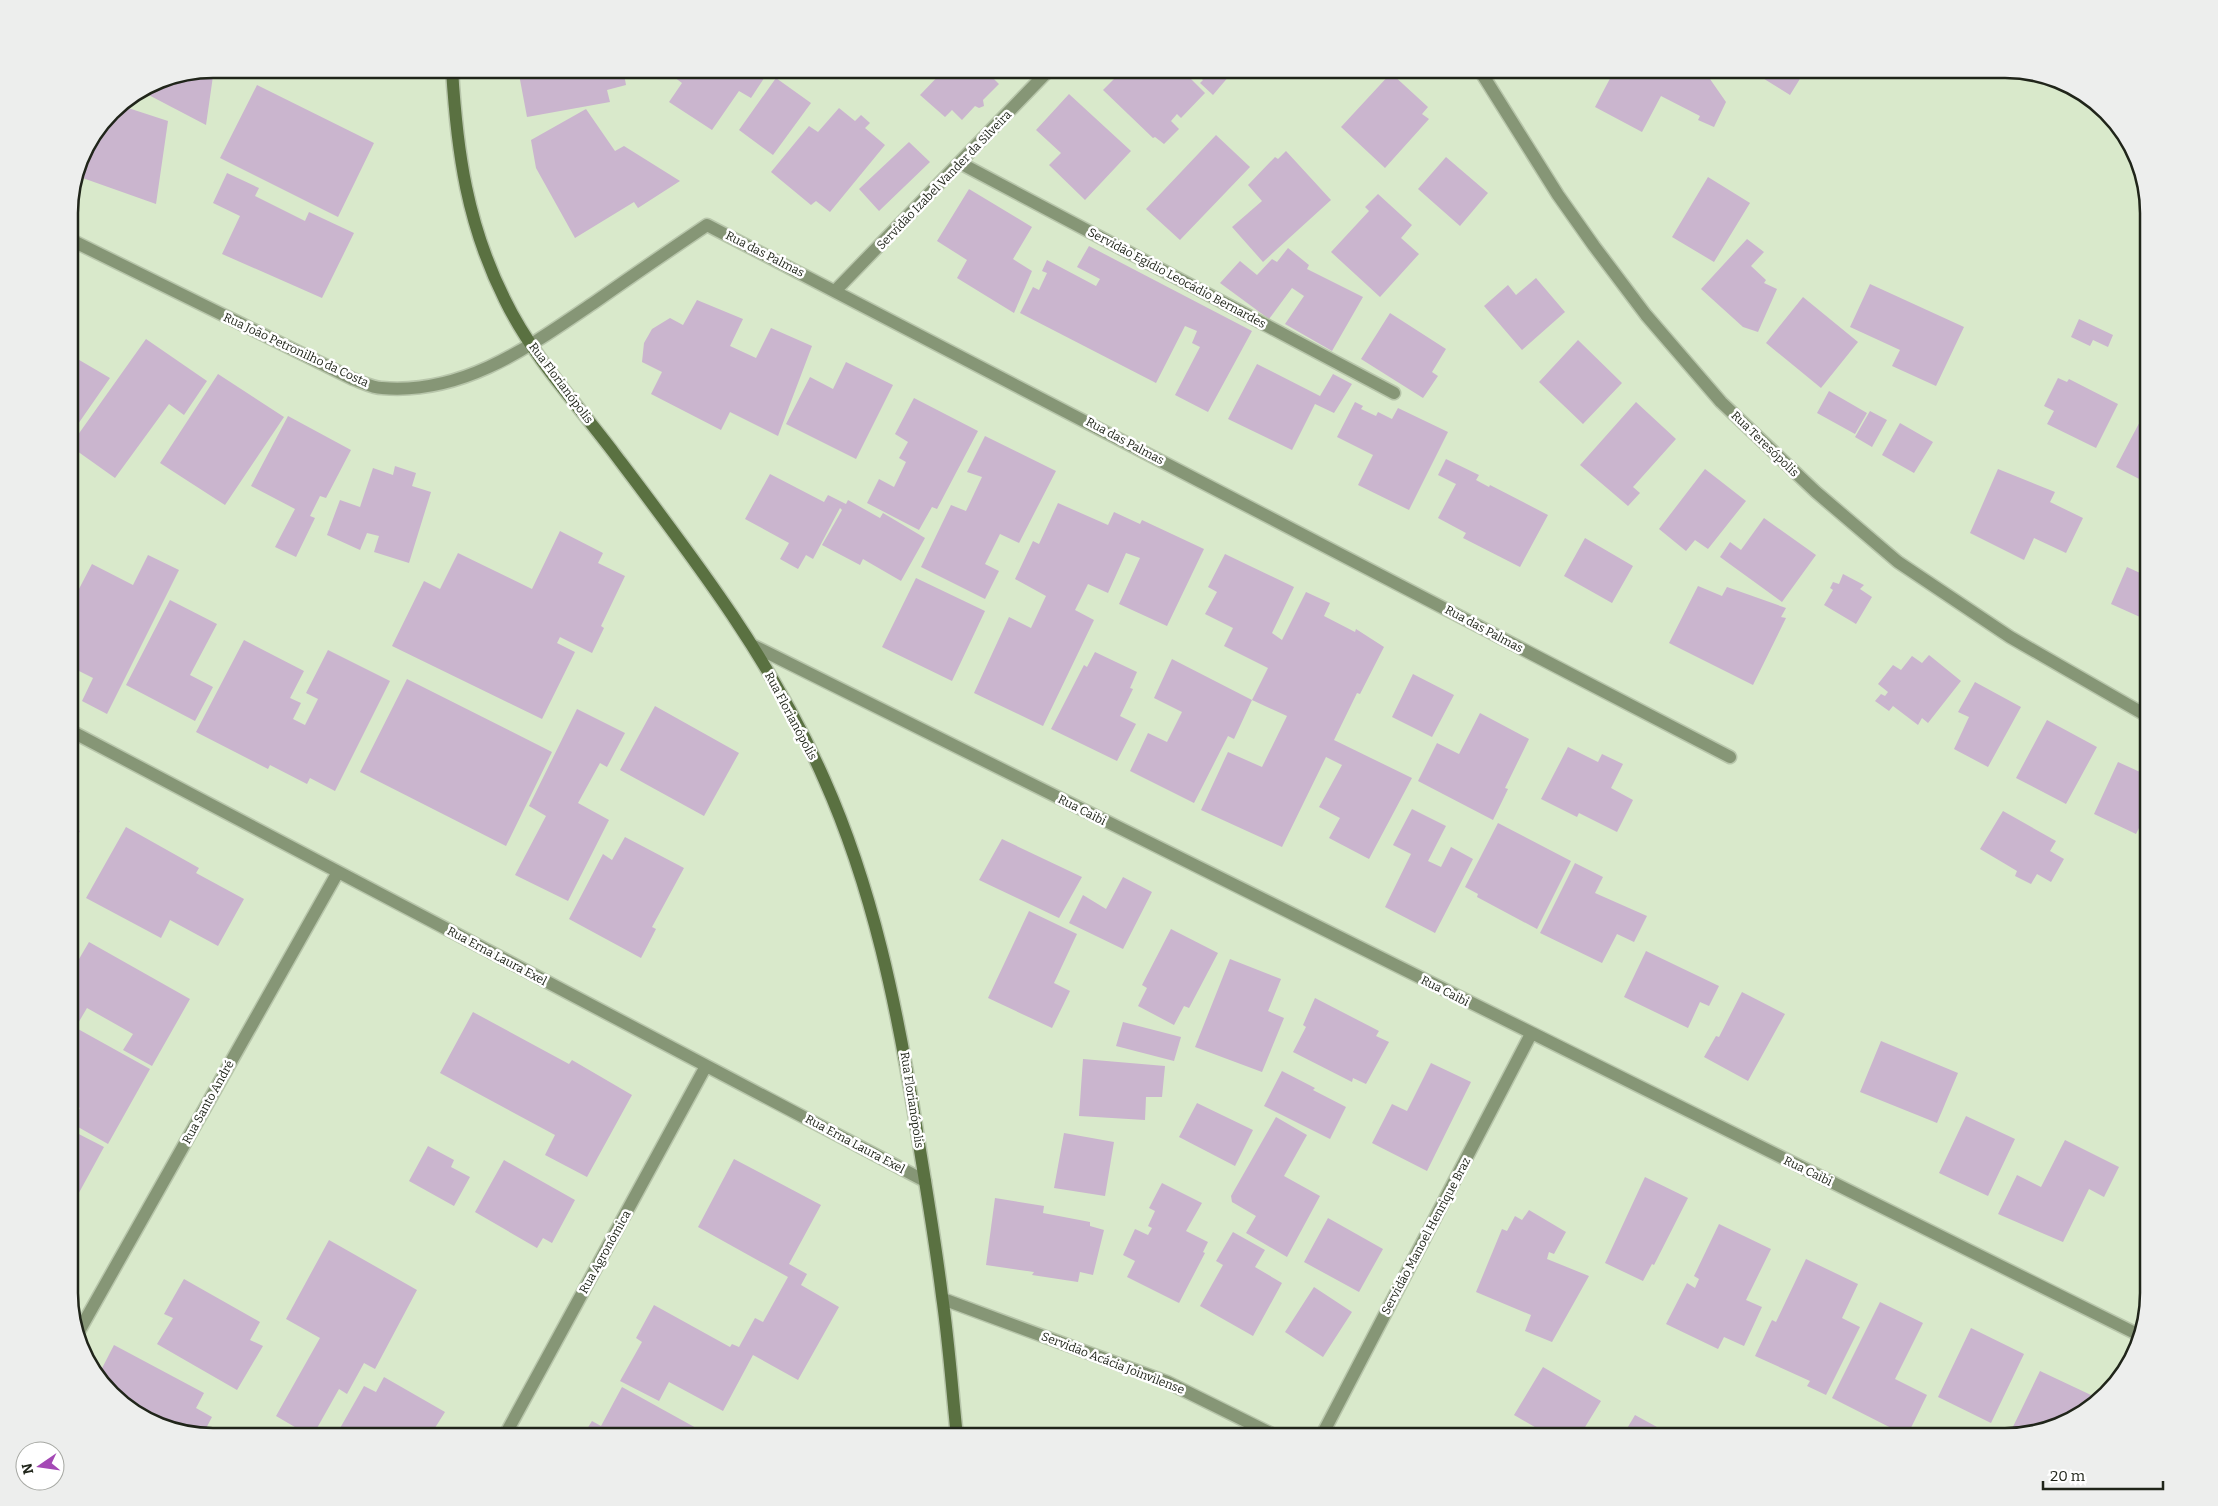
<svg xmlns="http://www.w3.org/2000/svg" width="2218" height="1506" font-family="Bitter,serif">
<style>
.building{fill:#cab5ce}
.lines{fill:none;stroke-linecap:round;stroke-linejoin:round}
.street-casing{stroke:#b8c6ab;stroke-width:15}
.secondary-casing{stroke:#b8c6ab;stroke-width:15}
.street{stroke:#869676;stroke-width:12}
.secondary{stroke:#5a7141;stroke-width:12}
.labels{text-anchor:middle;stroke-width:5;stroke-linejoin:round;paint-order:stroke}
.street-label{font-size:12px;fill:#20251a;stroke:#fff}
.rim{fill:none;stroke:#20251a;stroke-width:2.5}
</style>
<rect width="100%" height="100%" fill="#d9e9cb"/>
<!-- building -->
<path class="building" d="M214,69L206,125L141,91L158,80Z
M518,69H623L626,85L607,90L610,102L527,117Z
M680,69H770L751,98L739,91L712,130L669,102L682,83L674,77Z
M945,69H984L999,84L983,100L984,106L979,108L975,106L962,120L952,110L945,117L920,95Z
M1124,69H1181L1205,93L1181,118L1177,114L1171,121L1179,129L1164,144L1155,137L1153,138L1103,90Z
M1192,69H1235L1213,95L1200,83L1203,80Z
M1615,69H1703L1726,102L1714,127L1698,120L1700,116L1661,96L1642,132L1595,107Z
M1755,69H1806L1790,95L1753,72Z
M1391,73L1428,107L1422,114L1429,119L1385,168L1341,127Z
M776,78L811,103L773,155L739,130Z
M257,85L374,143L338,217L220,158Z
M1069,94L1131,151L1085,200L1049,165L1061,153L1036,130Z
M119,105L168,121L156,204L77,176L90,142L111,111Z
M839,108L855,121L861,115L870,123L865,128L885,145L830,212L816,201L811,205L771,172L809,126L818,132Z
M586,109L615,151L624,146L680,181L638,208L634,202L575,238L536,168L531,140Z
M1216,135L1250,167L1180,240L1146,209Z
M909,142L930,162L879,211L859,189Z
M1286,151L1331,200L1263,262L1232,227L1262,201L1248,185L1275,157L1278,159Z
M1446,157L1488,193L1460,226L1418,189Z
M227,173L259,188L255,196L305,221L309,212L354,233L322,298L222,254L240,216L213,203Z
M1708,177L1750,203L1714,262L1672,237Z
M969,189L1032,227L1013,259L1032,271L1014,313L957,278L967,260L937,241Z
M2144,190L2147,204L2139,201Z
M1378,194L1412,225L1401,238L1419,254L1380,297L1331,252L1369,211L1365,207Z
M1747,239L1764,252L1751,266L1766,280L1764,283L1777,289L1758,332L1743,327L1701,289Z
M1089,246L1252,331L1208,412L1175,395L1200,347L1192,343L1197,331L1185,326L1156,383L1020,313L1033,287L1039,290L1047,273L1042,271L1047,260L1096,286L1100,279L1077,267Z
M1288,248L1309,265L1307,269L1363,297L1332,351L1285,324L1304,296L1292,288L1269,319L1220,283L1240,261L1257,275L1272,259L1277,262Z
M1536,278L1565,312L1522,350L1484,306L1508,285L1516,295Z
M1870,284L1964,327L1936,386L1892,366L1900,350L1850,327Z
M1803,297L1858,342L1821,388L1766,343Z
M697,300L743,319L730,346L756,358L771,328L812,346L778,436L730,412L721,430L651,394L662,372L642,362L644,343L652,329L670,318L683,325Z
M1390,313L1446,349L1432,372L1438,376L1423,398L1361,359Z
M2079,319L2113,335L2108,347L2093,340L2090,346L2071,337Z
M146,339L207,381L184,415L169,404L115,478L70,446Z
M1578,340L1622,383L1583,424L1539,382Z
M69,354L110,378L69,437Z
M846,362L893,385L856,459L786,424L810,377L833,389Z
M1257,364L1320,396L1333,374L1352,384L1334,413L1315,404L1292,450L1228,419Z
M218,374L284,417L225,505L160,463Z
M2058,378L2067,382L2069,379L2118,404L2096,448L2047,424L2054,411L2044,406Z
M1829,391L1867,413L1855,434L1817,413Z
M914,398L978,431L937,509L932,507L919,530L867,503L879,479L894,487L906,462L899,458L908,442L895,434Z
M1355,402L1363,406L1361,409L1376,416L1378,412L1392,419L1398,408L1448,432L1409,510L1358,485L1373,455L1337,437Z
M1636,402L1676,439L1633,487L1640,493L1628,506L1580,465Z
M2146,410L2149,412V480L2147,483L2116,467Z
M1870,411L1887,420L1872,447L1855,437Z
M288,416L351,450L326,498L320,496L310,516L315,518L296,557L275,547L295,509L251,486Z
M1900,423L1933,442L1914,473L1882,455Z
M985,436L1056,471L1019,543L1000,534L985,564L999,571L985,599L921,567L951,505L966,511L982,477L967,472Z
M1446,459L1479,475L1476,480L1489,487L1490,485L1548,515L1520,567L1463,538L1466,533L1438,518L1456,484L1438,475Z
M395,466L416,473L412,486L431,492L409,563L374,552L379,536L367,533L360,550L327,535L340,500L360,507L373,468L393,475Z
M1705,469L1746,501L1708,549L1695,540L1686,551L1659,529Z
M1998,469L2055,492L2050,502L2083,518L2066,553L2034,538L2024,560L1970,533Z
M770,474L824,502L828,495L846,504L848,500L880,518L883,513L925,538L901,581L863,559L860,565L822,545L842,510L840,508L813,559L806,555L798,569L780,559L789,543L745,519Z
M1058,503L1108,525L1114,512L1140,524L1142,520L1204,549L1167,626L1119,604L1140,558L1126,553L1108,593L1088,584L1075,610L1094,620L1043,726L974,693L1009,617L1031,628L1046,596L1015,579L1033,541L1039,544Z
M1764,518L1816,555L1782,602L1720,557L1730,542L1741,550Z
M560,531L603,553L598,563L625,576L601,626L604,628L592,653L560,637L557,643L575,652L542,719L392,646L424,581L440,589L458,553L532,589Z
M1585,538L1633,566L1612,603L1564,576Z
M1225,554L1294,587L1272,633L1282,640L1306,592L1330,603L1324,616L1355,632L1356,629L1384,647L1360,694L1357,693L1334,740L1412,778L1369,859L1329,838L1340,818L1319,807L1342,765L1326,757L1282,847L1201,810L1228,752L1262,767L1287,716L1252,700L1234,739L1228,736L1194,803L1130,771L1148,733L1167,742L1182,712L1154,698L1172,659L1252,700L1268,668L1224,646L1233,628L1205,614L1217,592L1208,587Z
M148,555L179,570L107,714L82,701L93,678L69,666V608L92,564L133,585Z
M2127,567L2149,577V621L2111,604Z
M1843,574L1864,585L1860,589L1872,597L1856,624L1824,605L1833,590L1830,588L1833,582L1839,584Z
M916,578L985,611L952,681L882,647Z
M1698,586L1722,596L1727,587L1786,608L1781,617L1786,618L1753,685L1669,643Z
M170,600L217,624L190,675L213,687L195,721L126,685Z
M244,640L304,671L290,698L301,703L293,719L305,725L318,699L306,693L328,650L390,681L335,791L310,778L307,784L270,765L268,769L196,732Z
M1095,652L1137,672L1130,688L1133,689L1120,716L1136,724L1117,761L1051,729L1084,665L1087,667Z
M1929,655L1961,681L1928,723L1922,718L1918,725L1893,706L1889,711L1875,701L1881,694L1885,696L1888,692L1878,684L1893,665L1901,670L1912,656L1922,663Z
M1413,674L1454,695L1432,737L1392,717Z
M407,679L552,752L506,846L360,772Z
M1975,682L2021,707L1988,767L1954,749L1969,717L1958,712Z
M655,706L739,753L704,816L620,770Z
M577,709L625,733L607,767L600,763L578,803L609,820L568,901L515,875L546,816L529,806Z
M1480,713L1529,739L1505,788L1508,789L1493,820L1418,781L1437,743L1459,754Z
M2047,720L2097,747L2066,804L2016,778Z
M1568,747L1598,762L1602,754L1623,764L1611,788L1633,800L1617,832L1579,813L1577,817L1541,799Z
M2118,762L2149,776V818L2145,816L2136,834L2094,814Z
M1412,809L1446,826L1428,861L1441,867L1451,847L1473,859L1435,933L1385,907L1411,854L1393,845Z
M2003,811L2056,841L2050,851L2064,859L2051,882L2037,874L2031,884L2015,876L2017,871L1980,849Z
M1498,823L1571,861L1537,929L1477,897L1478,894L1465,887Z
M69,824L80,831L69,851Z
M126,827L199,868L196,873L244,899L218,946L170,920L161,938L86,898Z
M625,837L684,868L652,927L656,929L641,958L569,919L603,854L612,860Z
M1002,839L1082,877L1059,918L979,880Z
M1575,863L1603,877L1595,893L1647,916L1634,942L1617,934L1602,963L1540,933Z
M1123,877L1152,892L1123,949L1069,923L1083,895L1106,909Z
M1029,911L1077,934L1054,983L1070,991L1052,1028L988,998Z
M1171,929L1218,953L1189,1008L1184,1006L1174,1025L1138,1006L1147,988L1142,985Z
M89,942L190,999L152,1066L123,1050L133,1034L87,1008L77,1025L69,1020V976Z
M1646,951L1719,986L1709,1006L1700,1002L1688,1028L1624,997Z
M1230,959L1281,979L1268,1011L1284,1018L1262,1072L1195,1047Z
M1742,992L1785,1014L1748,1081L1704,1057L1716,1036L1719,1037Z
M1315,998L1379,1031L1376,1036L1389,1042L1366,1084L1353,1078L1352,1082L1293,1052L1306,1027L1303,1025Z
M473,1012L569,1064L572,1060L632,1095L587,1177L545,1155L555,1135L440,1073Z
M1123,1022L1181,1037L1174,1061L1116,1046Z
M69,1024L150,1069L108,1144L71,1123L80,1108L69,1102Z
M1881,1041L1958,1073L1937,1123L1860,1092Z
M1083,1059L1165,1066L1162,1097H1146L1145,1120L1079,1116Z
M1431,1063L1471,1082L1427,1171L1372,1143L1392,1104L1407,1111Z
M1282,1071L1315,1088L1313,1090L1346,1107L1330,1139L1264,1106Z
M1197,1103L1253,1130L1235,1166L1179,1137Z
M1966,1116L2015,1139L1988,1196L1939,1173Z
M1276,1117L1307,1135L1284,1176L1320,1196L1287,1257L1246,1233L1256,1216L1232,1202L1231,1196Z
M69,1129L104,1147L69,1211Z
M1064,1133L1114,1142L1105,1196L1054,1188Z
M2065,1140L2119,1167L2104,1197L2089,1189L2063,1242L1998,1214L2017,1175L2041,1187Z
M428,1146L454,1160L451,1167L470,1177L454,1206L409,1181Z
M734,1159L821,1205L789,1264L807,1274L801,1285L839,1307L798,1380L753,1355L723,1411L669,1382L659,1401L620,1381L642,1342L636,1338L654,1305L730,1347L732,1344L739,1347L755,1318L763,1322L788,1277L698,1227Z
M504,1160L575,1200L552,1243L543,1238L537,1248L475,1212Z
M1645,1177L1688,1198L1654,1265L1652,1264L1643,1281L1605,1263Z
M1162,1183L1202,1203L1186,1231L1208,1242L1203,1252L1205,1253L1179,1303L1127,1277L1135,1261L1123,1255L1135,1229L1148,1235L1152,1228L1148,1226L1155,1211L1149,1208Z
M995,1198L1044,1206L1043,1213L1090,1222V1226L1104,1230L1093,1275L1080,1272L1078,1282L1032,1275L1034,1272L986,1265Z
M1529,1210L1566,1232L1554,1254L1549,1252L1547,1259L1589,1276L1552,1342L1525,1331L1531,1315L1476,1292L1502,1229L1507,1231L1515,1216L1522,1220Z
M1328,1218L1383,1249L1359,1292L1304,1262Z
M1719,1224L1771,1249L1746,1300L1762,1307L1744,1346L1724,1337L1718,1349L1666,1324L1687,1283L1695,1288L1699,1279L1694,1276Z
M1233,1232L1265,1250L1255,1267L1282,1283L1253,1336L1200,1306L1223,1265L1216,1261Z
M329,1240L417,1290L375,1369L364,1363L347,1394L339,1389L312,1437L276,1416L320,1338L286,1319Z
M1806,1259L1858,1284L1842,1318L1860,1327L1826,1395L1807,1386L1810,1381L1755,1356L1772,1320L1776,1322Z
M184,1279L260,1322L250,1340L263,1346L237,1390L157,1344L173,1318L164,1314Z
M1314,1287L1352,1312L1323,1357L1285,1332Z
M1880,1302L1923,1323L1895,1379L1927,1395L1907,1436L1832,1398Z
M1971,1328L2024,1354L1991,1423L1938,1397Z
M114,1345L204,1393L196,1408L212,1417L203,1434L132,1413L98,1376Z
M1543,1367L1601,1401L1579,1437H1552L1514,1415Z
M2040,1371L2091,1395L2085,1409L2069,1422L2008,1437Z
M384,1377L445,1412L433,1431L440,1436L439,1437H335L364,1386L376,1392Z
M622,1387L698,1429L694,1437H582L592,1421L601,1426Z
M1635,1415L1657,1427L1651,1437H1622Z
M293,1431L304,1437H290Z"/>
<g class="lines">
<defs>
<path id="street" d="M1479,69L1558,195L1594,246L1646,315L1721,402L1816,492L1898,562L2010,637L2149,717
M960,163L1394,393
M69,239L353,379C362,382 372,388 382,388C464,395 530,346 595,302C632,276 670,250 707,225L1730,757
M836,290L1050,69
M754,646L2137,1334
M69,730L925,1181
M943,1299L1167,1382L1278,1437
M78,1333L338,872
M504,1437L706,1066
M1321,1437L1531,1034"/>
<path id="secondary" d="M452,69C457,153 467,224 505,300C532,356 577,404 614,453C692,556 772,660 824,779C873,889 897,1007 916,1125C925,1182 935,1239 942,1296C949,1343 952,1390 957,1437"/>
</defs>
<!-- street casing -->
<use href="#street" class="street-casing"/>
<!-- secondary casing -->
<use href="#secondary" class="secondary-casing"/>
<!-- street -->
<use href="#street" class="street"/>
<!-- secondary -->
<use href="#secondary" class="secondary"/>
</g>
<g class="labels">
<!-- street labels -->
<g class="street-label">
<text transform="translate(944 180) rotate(-46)" y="4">Servidão Izabel Vander da Silveira</text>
<text transform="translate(765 254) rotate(27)" y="4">Rua das Palmas</text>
<text transform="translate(1177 278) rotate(28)" y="4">Servidão Egídio Leocádio Bernardes</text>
<text transform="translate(296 350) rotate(25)" y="4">Rua João Petronilho da Costa</text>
<text transform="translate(561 383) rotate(53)" y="4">Rua Florianópolis</text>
<text transform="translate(1125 441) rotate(28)" y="4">Rua das Palmas</text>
<text transform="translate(1765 444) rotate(44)" y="4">Rua Teresópolis</text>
<text transform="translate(1484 629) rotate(28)" y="4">Rua das Palmas</text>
<text transform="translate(791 716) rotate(62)" y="4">Rua Florianópolis</text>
<text transform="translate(1082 810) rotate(27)" y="4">Rua Caibi</text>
<text transform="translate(497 956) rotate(28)" y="4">Rua Erna Laura Exel</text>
<text transform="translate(1445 991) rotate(27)" y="4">Rua Caibi</text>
<text transform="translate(912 1100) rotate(81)" y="4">Rua Florianópolis</text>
<text transform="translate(208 1102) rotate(-61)" y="4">Rua Santo André</text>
<text transform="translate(855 1144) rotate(28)" y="4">Rua Erna Laura Exel</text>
<text transform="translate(1808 1171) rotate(26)" y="4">Rua Caibi</text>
<text transform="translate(1426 1236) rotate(-62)" y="4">Servidão Manoel Henrique Braz</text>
<text transform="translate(605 1252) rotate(-61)" y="4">Rua Agronômica</text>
<text transform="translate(1113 1363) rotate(21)" y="4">Servidão Acácia Joinvilense</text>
</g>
</g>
<!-- crop -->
<path d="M0 0H2218V1506H0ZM213 78H2005A135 135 0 0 1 2140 213V1293A135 135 0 0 1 2005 1428H213A135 135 0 0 1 78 1293V213A135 135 0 0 1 213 78Z" fill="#edeeed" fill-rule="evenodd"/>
<path class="rim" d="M213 78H2005A135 135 0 0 1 2140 213V1293A135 135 0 0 1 2005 1428H213A135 135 0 0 1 78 1293V213A135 135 0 0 1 213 78Z"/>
<!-- north arrow -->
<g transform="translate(40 1466) rotate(257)"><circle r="24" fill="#ffffff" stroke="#a6a8a3"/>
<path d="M0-4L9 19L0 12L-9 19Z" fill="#a449b5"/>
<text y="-8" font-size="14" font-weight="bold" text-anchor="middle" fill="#20251a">N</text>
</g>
<!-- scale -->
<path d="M2043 1481v8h120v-8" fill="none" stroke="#20251a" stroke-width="2.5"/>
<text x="2050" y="1481" font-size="15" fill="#20251a" stroke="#ffffff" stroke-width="4" paint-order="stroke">20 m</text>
</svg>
